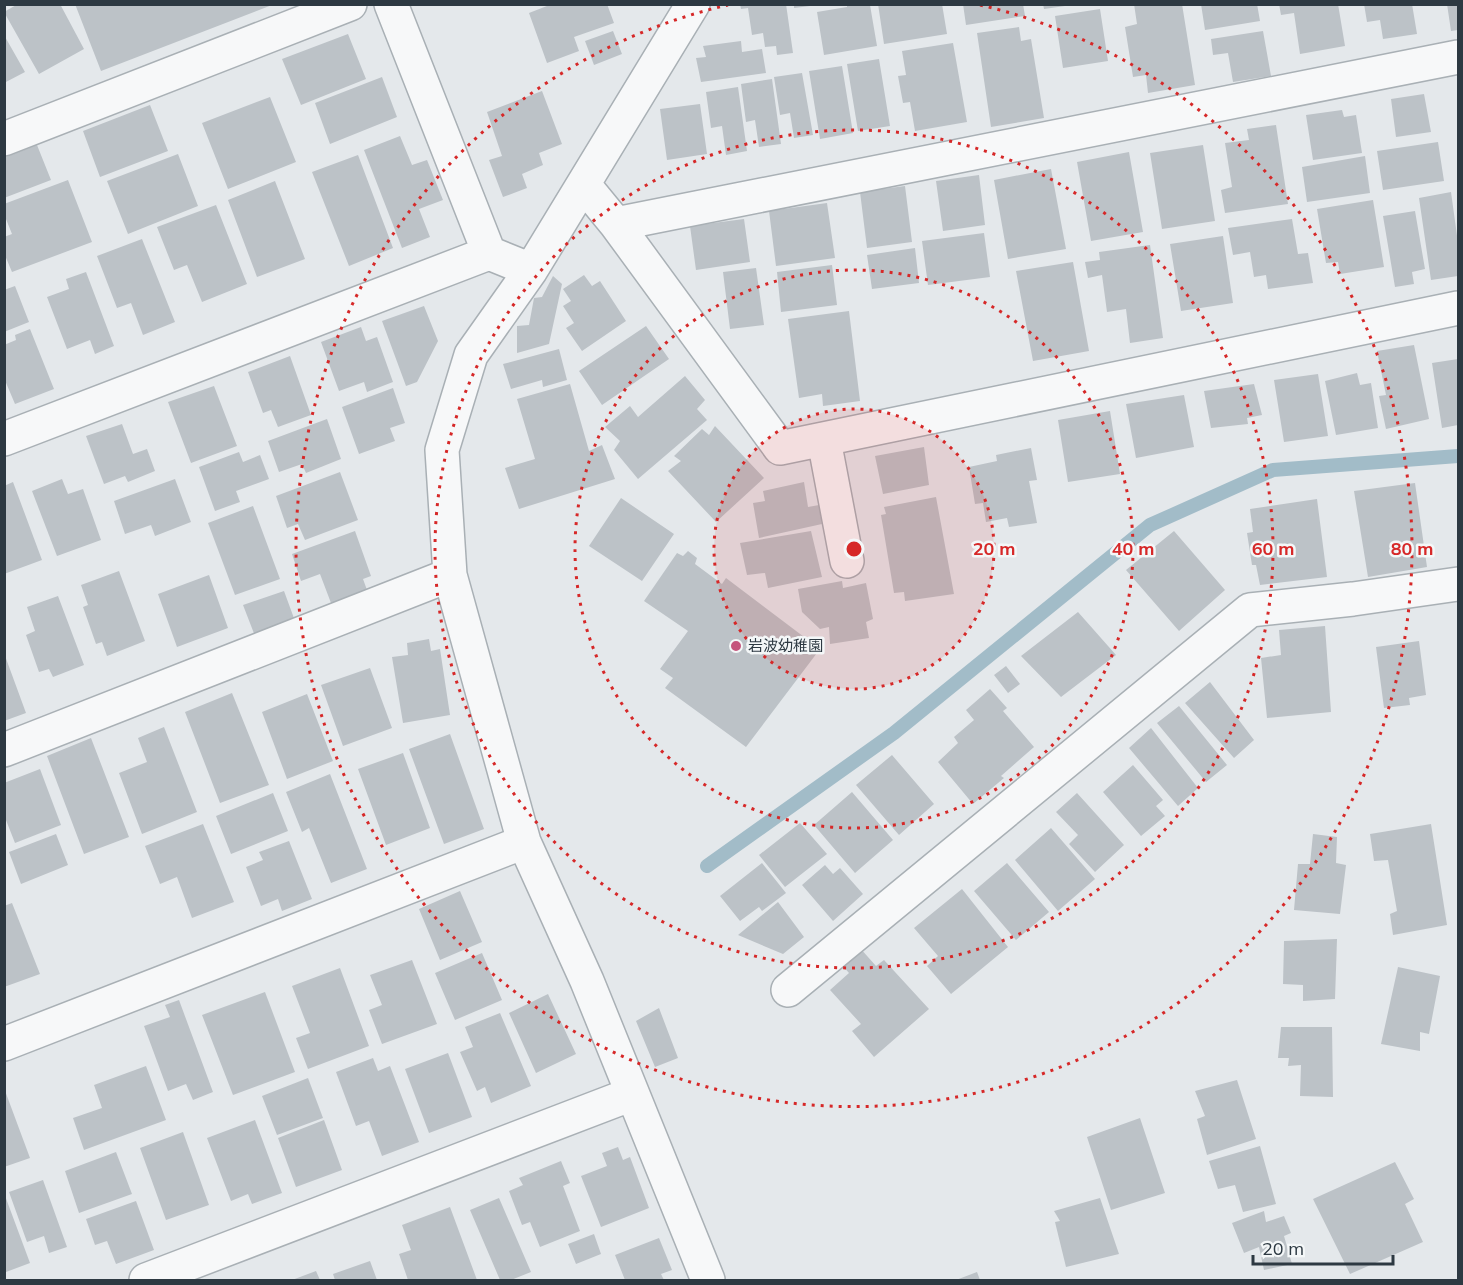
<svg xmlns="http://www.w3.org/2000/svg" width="1463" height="1285" font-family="Mulish,'Noto Sans JP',sans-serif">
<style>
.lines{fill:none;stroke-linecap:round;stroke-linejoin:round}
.stream{stroke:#a2bcc8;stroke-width:14}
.building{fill:#bcc2c7}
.minor-casing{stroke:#a9b0b5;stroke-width:36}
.minor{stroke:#f7f8f9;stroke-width:33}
.ring{fill:none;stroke:#d62828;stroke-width:3;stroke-dasharray:3 6}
.poi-dot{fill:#c5547c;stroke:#f4f7f8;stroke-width:2}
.labels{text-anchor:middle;stroke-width:5;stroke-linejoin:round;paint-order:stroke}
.poi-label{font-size:15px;fill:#2d3942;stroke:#f4f7f8;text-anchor:start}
.centre{fill:#d62828;stroke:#f4f7f8;stroke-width:3}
.ring-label{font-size:18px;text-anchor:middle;font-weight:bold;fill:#d62828;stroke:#f4f7f8;stroke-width:5;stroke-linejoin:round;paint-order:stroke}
</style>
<rect width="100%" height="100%" fill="#e4e8eb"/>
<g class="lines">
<!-- stream -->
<path class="stream" d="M707,866L894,733L1150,525L1273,470L1458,456"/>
</g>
<!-- building -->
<path class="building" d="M18,4H60L84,49L39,74L4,12Z
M75,4H272V5L101,71Z
M552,4H607L614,23L574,37L579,51L547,63L529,13Z
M740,4H786L793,53L777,55L776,46L765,47L763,33L752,35L748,8L741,9Z
M794,4H810V6L794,8Z
M878,4H942L947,34L884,44Z
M963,4H1023L1025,16L966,25Z
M1043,4H1065V6L1044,9Z
M1134,4H1182L1195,85L1148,93L1146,75L1133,77L1125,27L1137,24Z
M1201,4H1257L1260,21L1205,30Z
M1279,4H1338L1345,46L1300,54L1294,13L1281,15Z
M1364,4H1412L1417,34L1383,39L1380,20L1367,22Z
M1447,4H1458V30L1451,31Z
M847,5H870L877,46L824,55L817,12L847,7Z
M1100,9L1108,61L1063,68L1055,16Z
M1019,27L1021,41L1031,39L1044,118L991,127L977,33Z
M613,31L622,54L594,65L585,41Z
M1263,31L1271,76L1233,82L1228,53L1213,55L1211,39Z
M348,34L366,79L301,105L282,59Z
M4,35L25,72L4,83Z
M741,41L742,52L762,49L766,73L701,82L696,58L706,57L703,46Z
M953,43L967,122L915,131L910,102L903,103L898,76L906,75L902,51Z
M879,59L890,126L858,131L847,64Z
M842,66L853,133L820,139L809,71Z
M802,73L813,135L794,138L790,113L780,115L774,77Z
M382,77L397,117L330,144L315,103Z
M772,79L781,144L759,147L755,120L746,122L741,84Z
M738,87L747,151L726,155L722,126L711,128L706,92Z
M542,91L562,144L539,153L543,165L522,174L527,188L503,197L489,160L502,156L487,112Z
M1424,94L1431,132L1396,137L1391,99Z
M270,97L296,162L228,189L202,123Z
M700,104L707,154L667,160L660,109Z
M150,105L168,151L100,177L83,131Z
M1342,110L1344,117L1356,115L1362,153L1313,160L1306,115Z
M1276,125L1288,204L1225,213L1221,190L1232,187L1225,143L1249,140L1247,129Z
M400,136L412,165L427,160L443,200L419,209L430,237L402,248L364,150Z
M1438,142L1444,181L1383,190L1377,151Z
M37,145L51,180L4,198V158Z
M1203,145L1215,221L1162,229L1150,153Z
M1129,152L1143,232L1091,241L1077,162Z
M178,154L198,206L128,234L107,181Z
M358,155L393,248L349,266L312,172Z
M1365,156L1370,193L1307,202L1302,167Z
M1051,169L1066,249L1008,259L994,180Z
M979,175L985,225L943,231L936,181Z
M68,180L92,242L12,272L4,253V237L12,234L4,214V204Z
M275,181L305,259L257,277L228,200Z
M905,186L912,242L867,248L860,192Z
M1451,192L1458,243V276L1431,280L1419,198Z
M1373,200L1384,267L1340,274L1338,262L1326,263L1317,209Z
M827,203L835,258L776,266L769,211Z
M216,205L247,284L202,302L187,265L174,270L157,227Z
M1415,211L1425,269L1412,272L1414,284L1395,287L1383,216Z
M744,219L750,262L696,270L690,226Z
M1292,219L1298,254L1308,253L1313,283L1268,289L1266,275L1254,277L1250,252L1233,255L1228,228Z
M984,233L990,277L928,285L922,241Z
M1223,236L1233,303L1181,311L1170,244Z
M142,239L175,322L143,335L131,303L117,308L97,256Z
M1150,245L1163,338L1130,343L1126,309L1107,312L1102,275L1088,278L1085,262L1100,260L1099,252Z
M915,248L919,283L872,289L867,255Z
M1073,262L1089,351L1033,361L1016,271Z
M832,265L837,305L781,312L777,272Z
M756,268L764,325L730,329L723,272Z
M86,272L114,346L95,354L90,340L67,349L47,297L69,289L66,279Z
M584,275L592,286L600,281L626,321L582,351L566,328L574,323L563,306L571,301L563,289Z
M553,276L562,284L549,344L517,353V326L529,325L534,298L542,297Z
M15,286L29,322L4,332V290Z
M424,306L438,341L417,382L406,386L382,321Z
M849,311L860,401L823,406L822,394L799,398L788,319Z
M646,326L669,359L602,405L579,371Z
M361,327L366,341L377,337L393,382L367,392L364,382L339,391L321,342Z
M30,329L54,389L15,404L4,378V345L16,340L15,335Z
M1414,345L1429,419L1386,429L1379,396L1386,395L1377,351Z
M559,349L567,380L543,387L542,380L511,389L503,364Z
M290,356L311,415L278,427L271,410L263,413L248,372Z
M1458,359V425L1442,428L1432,363Z
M1357,373L1360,385L1371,383L1378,428L1336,435L1325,381Z
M1318,374L1328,436L1284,442L1274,380Z
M685,376L705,400L697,409L707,420L638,479L614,450L620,441L605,427L630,406L638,417Z
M570,384L589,451L602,445L615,479L519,509L505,468L535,459L517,399Z
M1254,384L1262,415L1247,418L1248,424L1211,428L1204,391Z
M214,386L237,446L191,463L168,402Z
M393,388L405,423L390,428L395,441L359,454L342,407Z
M1184,395L1194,447L1136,458L1126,404Z
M1110,411L1120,474L1068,482L1058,420Z
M327,419L341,459L306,473L302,464L279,472L268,441Z
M122,424L133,454L147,449L155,471L128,482L125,476L104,484L86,436Z
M715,426L764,478L716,522L668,471L681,461L674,456L702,429L709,435Z
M924,447L929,485L883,494L875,456Z
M1031,448L1037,480L1029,481L1037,523L1009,527L1007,518L986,522L983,503L975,504L969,467L997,461L996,455Z
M239,452L243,462L260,455L269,479L236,491L240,502L215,511L199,467Z
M340,472L358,520L305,540L298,524L287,528L276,496Z
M62,479L68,494L83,489L101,540L57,556L32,491Z
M175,479L191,522L155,536L151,525L125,534L114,501Z
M13,482L42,560L4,574V486Z
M804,482L808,507L819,505L822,524L759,538L753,503L765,501L763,491Z
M1415,483L1427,567L1368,577L1354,491Z
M936,497L954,594L905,601L904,592L894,593L881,515L886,514L884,507Z
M621,498L674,534L642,581L589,546Z
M1317,499L1327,577L1260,585L1256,565H1252L1247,533L1253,532L1250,509Z
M253,506L280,579L235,595L208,523Z
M355,531L371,576L363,579L367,590L331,603L320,574L301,581L292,554Z
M811,531L822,577L768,588L765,573L747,575L740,543Z
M1174,531L1225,590L1179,631L1126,570Z
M688,551L697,558L695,564L722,584L726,578L820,649L746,747L665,688L673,678L660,669L688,631L644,601L677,553L683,556Z
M119,571L145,641L107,656L102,642L96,644L83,607L88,605L81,585Z
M209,575L228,628L177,647L158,594Z
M842,581L843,588L866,583L873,619L866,622L869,638L830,644L829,627L820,629L802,612L798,589Z
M284,591L295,621L255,636L243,605Z
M58,596L84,665L53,677L49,669L39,672L26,635L35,631L27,607Z
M1078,612L1116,655L1061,697L1021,656Z
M1325,626L1331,712L1267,718L1261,658L1281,655L1279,630Z
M429,639L431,651L440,649L450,715L403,723L392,657L408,655L407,643Z
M1419,641L1426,695L1409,698L1410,705L1384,708L1376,647Z
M4,653L26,713L4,721Z
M1006,666L1020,684L1008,693L994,675Z
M370,668L392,728L343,746L321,685Z
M1210,682L1254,740L1234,758L1185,703Z
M990,689L1007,708L1003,711L1034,747L1001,776L1004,778L973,804L938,762L958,743L954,737L974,720L966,710Z
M232,693L269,785L220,803L185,712Z
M307,694L333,761L287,779L262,712Z
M1179,706L1227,765L1206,782L1157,723Z
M164,727L197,812L142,834L119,773L147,762L138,738Z
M1151,728L1198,788L1178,806L1129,748Z
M450,734L484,829L444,844L409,749Z
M91,738L129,837L84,854L47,756Z
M403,753L430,828L386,845L358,769Z
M892,755L934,804L899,835L856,785Z
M1133,765L1163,800L1156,806L1165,816L1141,836L1103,792Z
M40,769L61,825L15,843L4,815V783Z
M330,774L367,869L331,883L309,828L302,832L286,792Z
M852,792L893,840L855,873L814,825Z
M273,793L288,831L231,854L216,816Z
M1077,793L1124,845L1095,872L1069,844L1078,835L1056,812Z
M800,823L827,854L785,887L759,855Z
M203,824L234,902L192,918L177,877L160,884L145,846Z
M1431,824L1447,925L1393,935L1390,914L1397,911L1388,860L1374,861L1370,834Z
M1051,828L1095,879L1058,911L1015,860Z
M56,834L68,865L21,884L9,852Z
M1313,834L1337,837L1336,863L1346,865L1340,914L1294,910L1298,864H1310Z
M289,841L312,899L282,911L278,899L261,906L246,867L263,860L259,852Z
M762,863L786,893L762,911L759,907L740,921L720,896Z
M1007,863L1049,912L1016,940L974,891Z
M825,865L833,874L840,868L863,894L833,921L802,885Z
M962,889L1008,947L951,994L927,966L938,956L914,928Z
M460,891L482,942L440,960L419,909Z
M778,902L804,937L783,954L738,935Z
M12,903L40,974L4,987V906Z
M1337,939L1335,999L1303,1001V985L1283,984L1284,941Z
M860,948L876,966L884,960L929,1009L874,1057L852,1031L861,1024L830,990L849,973L841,964Z
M482,953L502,1000L455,1020L435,973Z
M412,960L437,1024L382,1044L369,1010L382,1005L370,975Z
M1398,967L1440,976L1429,1034L1420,1032V1051L1381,1044Z
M340,968L369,1046L308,1069L296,1038L310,1033L292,986Z
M265,992L295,1072L233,1095L202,1015Z
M548,994L576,1054L536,1073L509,1013Z
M179,1000L213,1092L193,1100L186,1084L168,1091L144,1026L170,1017L165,1005Z
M659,1008L678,1058L655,1067L636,1021Z
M500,1013L531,1086L491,1103L485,1087L477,1091L460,1052L473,1047L465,1027Z
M1281,1027H1332L1333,1097L1300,1096L1301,1065L1288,1066L1289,1058H1278Z
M448,1053L472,1117L429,1133L405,1069Z
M373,1058L378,1071L390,1066L419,1142L382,1156L369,1121L356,1126L336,1072Z
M146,1066L166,1120L84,1150L73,1118L102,1108L94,1085Z
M308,1078L323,1118L277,1135L262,1096Z
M1237,1080L1256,1139L1207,1155L1197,1119L1205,1116L1195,1091Z
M4,1088L30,1158L4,1167Z
M1140,1118L1165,1193L1111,1210L1087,1137Z
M255,1120L282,1193L252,1204L248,1194L231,1201L207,1138Z
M324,1120L342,1170L296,1187L278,1138Z
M183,1132L209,1205L166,1220L140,1148Z
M1260,1146L1276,1204L1243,1212L1235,1185L1218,1189L1209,1161Z
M618,1147L623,1160L630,1157L649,1208L601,1227L581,1176L607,1166L602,1153Z
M116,1152L132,1194L79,1213L65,1171Z
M561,1161L570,1183L563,1186L580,1231L540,1247L530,1222L522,1225L509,1191L523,1185L519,1178Z
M1395,1162L1414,1199L1405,1204L1423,1242L1350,1274L1313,1199Z
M43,1180L67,1247L49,1253L44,1236L27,1242L9,1192Z
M4,1193L30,1263L6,1272L4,1269Z
M499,1198L531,1272L511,1280H500L470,1210Z
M1100,1198L1119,1254L1066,1267L1055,1222L1060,1221L1054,1211Z
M136,1201L154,1250L116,1264L107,1241L95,1245L86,1219Z
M450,1207L477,1280H408L399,1254L411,1250L402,1225Z
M1264,1211L1266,1222L1284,1216L1291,1233L1284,1236L1292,1264L1264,1270L1259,1247L1244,1253L1232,1223Z
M594,1234L601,1254L576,1264L568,1244Z
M659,1238L672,1270L661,1274L664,1280H625L615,1255Z
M370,1261L377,1280H335L333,1274Z
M316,1271L320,1280H292Z
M977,1272L980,1280H956Z"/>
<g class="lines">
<defs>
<path id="minor" d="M391,4L489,253
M693,4L531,270L471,355L442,450L450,575L524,842L587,981L708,1280
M4,139L350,4
M584,185L616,224L780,448L1458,308
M616,224L1458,57
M4,439L489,253L531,270
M824,440L847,561
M4,750L450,575
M788,990L1250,610L1353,599L1458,584
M4,1044L524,842
M146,1280L632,1094"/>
</defs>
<!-- minor casing -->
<use href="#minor" class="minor-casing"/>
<!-- minor -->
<use href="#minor" class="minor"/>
</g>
<!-- distance rings -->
<circle cx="854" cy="549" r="140" fill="#d62828" fill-opacity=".12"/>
<g class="ring">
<circle cx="854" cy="549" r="140"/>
<circle cx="854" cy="549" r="279"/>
<circle cx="854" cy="549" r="419"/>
<path d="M980 5A558 558 0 1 1 728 5"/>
</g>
<!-- markers -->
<circle class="poi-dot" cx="736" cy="646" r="6"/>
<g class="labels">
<!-- poi labels -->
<g class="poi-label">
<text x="748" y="651">岩波幼稚園</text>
</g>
</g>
<circle cx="854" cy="549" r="9" class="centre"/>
<g class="ring-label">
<text x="994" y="555">20 m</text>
<text x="1133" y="555">40 m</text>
<text x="1273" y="555">60 m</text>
<text x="1412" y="555">80 m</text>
</g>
<!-- border -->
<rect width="1463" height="1285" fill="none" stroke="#2d3942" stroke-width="12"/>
<!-- scale -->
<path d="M1253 1255v9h140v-9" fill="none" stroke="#2d3942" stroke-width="3"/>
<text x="1262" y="1255" font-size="18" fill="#2d3942" stroke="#f4f7f8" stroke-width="4.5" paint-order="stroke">20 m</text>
</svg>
